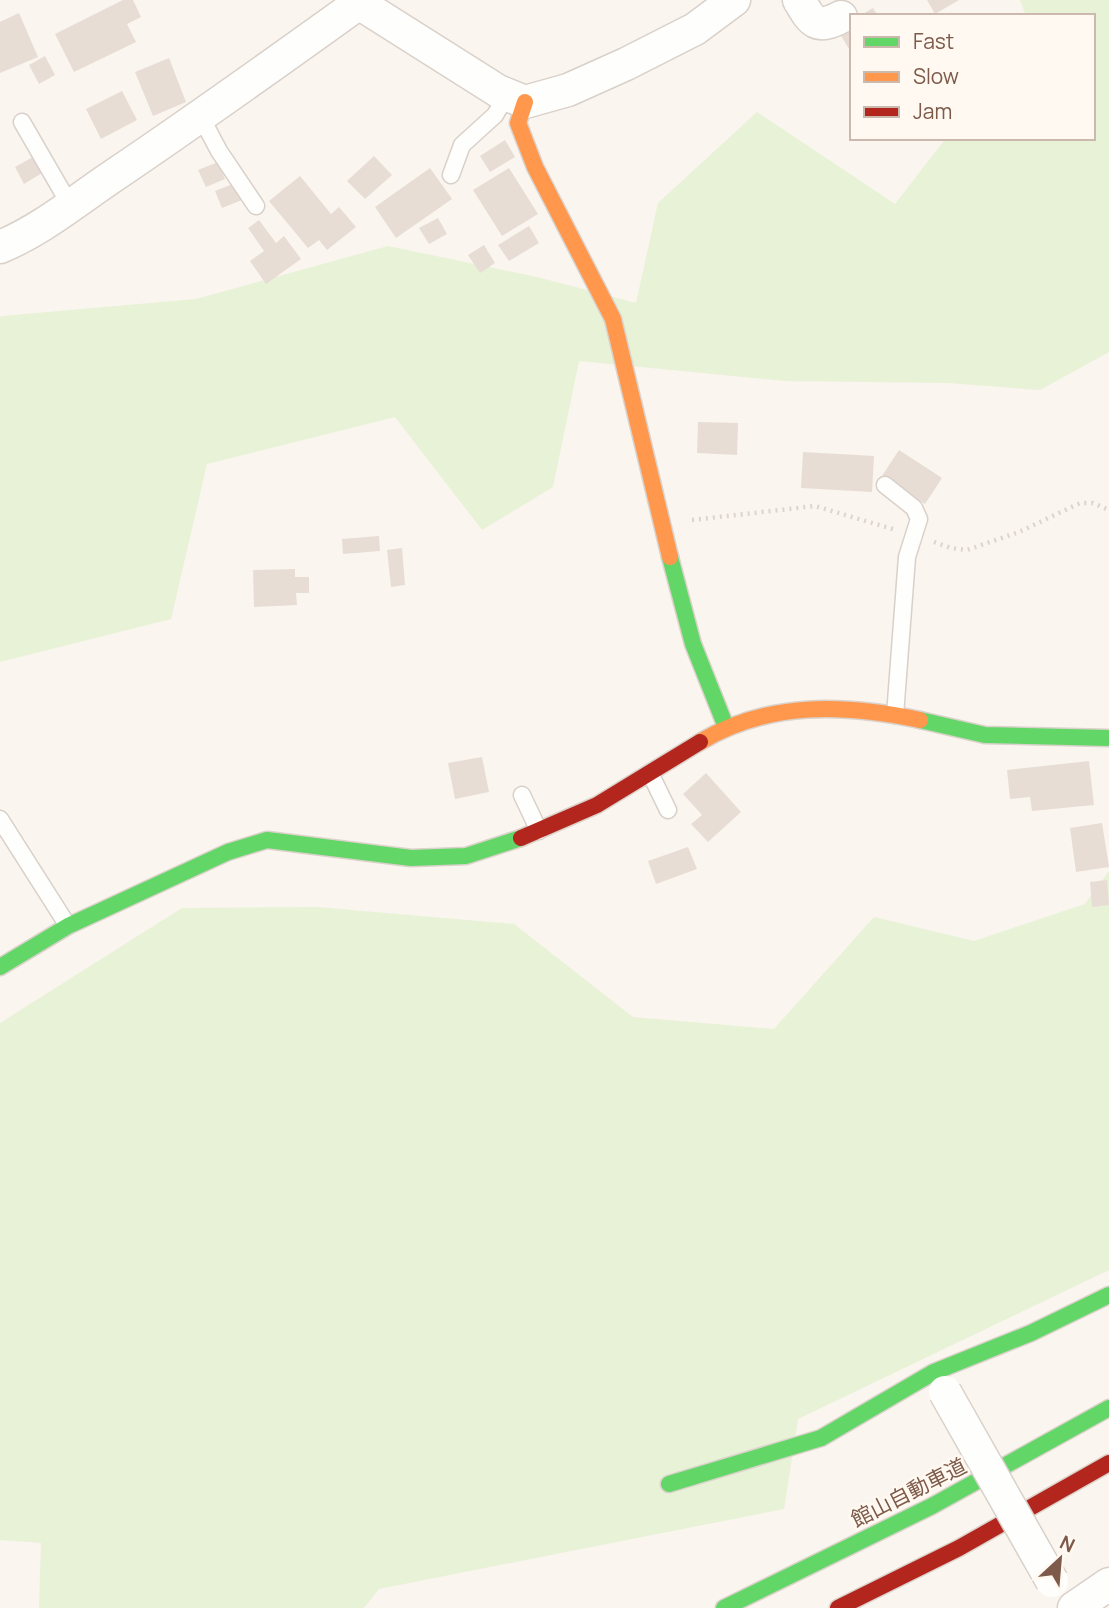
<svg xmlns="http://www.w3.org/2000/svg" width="1109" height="1608" font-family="Manrope,'Noto Sans JP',sans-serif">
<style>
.green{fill:#e7f2d7}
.building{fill:#e7ddd5}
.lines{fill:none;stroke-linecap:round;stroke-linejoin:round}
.lane-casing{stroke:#d9d0ca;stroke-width:19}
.street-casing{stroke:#d9d0ca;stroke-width:35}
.fast-casing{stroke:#dbd2cb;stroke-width:19}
.slow-casing{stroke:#dbd2cb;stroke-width:19}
.jam-casing{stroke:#dbd2cb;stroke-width:19}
.path{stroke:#ddd4ce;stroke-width:4.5;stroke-dasharray:2 5;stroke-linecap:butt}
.lane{stroke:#fefefc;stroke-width:16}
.street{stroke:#fefefc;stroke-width:32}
.fast{stroke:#63d668;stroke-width:16}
.slow{stroke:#ff974d;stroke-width:16}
.jam{stroke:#b3261e;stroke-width:16}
.street-bridge-casing{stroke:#d9d0ca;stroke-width:35;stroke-linecap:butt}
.street-bridge{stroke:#fefefc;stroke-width:32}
.labels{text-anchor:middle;stroke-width:5;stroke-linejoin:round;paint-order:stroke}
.street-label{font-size:21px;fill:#7d5a49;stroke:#fff9f2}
</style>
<rect width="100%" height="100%" fill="#faf5ee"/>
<!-- green -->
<path class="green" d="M1020,0H1109V352L1040,390L948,383L785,381L579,361L553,487L482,530L395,417L207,464L171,619L0,662V317L2,316L196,299L388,246L537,277L636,303L658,203L757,112L895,204L946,138H1093V16H1026Z
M1109,871V1270L798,1419L784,1509L379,1589L364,1608H39L41,1543L0,1540V1023L182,908L317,907L514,924L633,1017L774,1029L874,917L974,941L1085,904Z"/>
<!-- building -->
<path class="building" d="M123,0H133L141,17L127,24L136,42L74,72L55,34Z
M927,0H959L935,14Z
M873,8L878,16H859Z
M19,13L38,57L0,73V22Z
M852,20V54L837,29Z
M45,56L55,75L39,84L29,65Z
M169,58L186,102L153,116L135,72Z
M122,91L137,120L101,139L86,109Z
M505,140L515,157L490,172L480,156Z
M374,156L392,175L365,199L347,181Z
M33,157L42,173L24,184L15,167Z
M218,162L225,179L206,187L198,170Z
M430,168L452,199L396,238L375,207Z
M509,168L538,214L502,236L473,190Z
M300,176L331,214L339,207L356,227L327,250L319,240L308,248L269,201Z
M235,183L242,200L222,208L215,191Z
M438,218L447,234L429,244L419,228Z
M259,220L276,243L284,236L301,259L266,284L250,261L264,251L248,228Z
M529,226L539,243L509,261L498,245Z
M484,245L495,263L480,273L468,255Z
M698,422L738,423L737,455L697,453Z
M899,450L942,478L925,504L882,476Z
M803,452L874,456L872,492L801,488Z
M379,536L380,551L343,554L342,539Z
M402,548L405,585L391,587L387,550Z
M295,569V577H309V593H296L297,605L254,607L253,570Z
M482,757L489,792L455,799L448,763Z
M1089,761L1094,805L1032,811L1030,797L1010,799L1007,770Z
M706,773L741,812L708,842L691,824L702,815L683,794Z
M1102,823L1109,867L1076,872L1070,828Z
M688,847L697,869L656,884L648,861Z
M1107,880L1109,905L1092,907L1090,882Z"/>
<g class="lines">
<defs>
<path id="lane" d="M201,117L219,151L256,206
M22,122L70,205
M451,175L462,145L495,115L507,95
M885,485L914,508L919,519L907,557L895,715
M650,773L668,810
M522,795L539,831
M0,819L68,926"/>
<path id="street" d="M354,0L498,91L525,102L568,90L626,64L695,29L734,0
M799,0C812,22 816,30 841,17
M0,247C41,230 76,201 113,176C196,120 277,62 359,3
M1074,1608L1109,1584"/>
<path id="fast" d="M670,557L693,644L726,727
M920,720L985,735L1109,738
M0,967L68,926L228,852L267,840L411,858L466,856L521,838
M669,1484L821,1438L934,1372L1031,1333L1109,1295
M724,1608L932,1506L1109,1408"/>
<path id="slow" d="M525,102L518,123L535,167L613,319L670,557
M700,742C769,701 844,704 920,720"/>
<path id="jam" d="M521,838L597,805L700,742
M838,1608L959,1548L1109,1463"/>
</defs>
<!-- lane casing -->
<use href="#lane" class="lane-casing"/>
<!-- street casing -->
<use href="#street" class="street-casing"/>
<!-- fast casing -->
<use href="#fast" class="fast-casing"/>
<!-- slow casing -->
<use href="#slow" class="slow-casing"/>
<!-- jam casing -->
<use href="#jam" class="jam-casing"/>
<!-- path -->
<path class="path" d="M692,520L815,506L896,530
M934,542L951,548L967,550L1019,532L1080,503H1093L1109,510"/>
<!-- lane -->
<use href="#lane" class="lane"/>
<!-- street -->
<use href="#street" class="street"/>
<!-- fast -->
<use href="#fast" class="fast"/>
<!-- slow -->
<use href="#slow" class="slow"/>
<!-- jam -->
<use href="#jam" class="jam"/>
<defs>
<path id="street-bridge" d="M945,1392L1052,1581"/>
</defs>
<!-- street-bridge casing -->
<use href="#street-bridge" class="street-bridge-casing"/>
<!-- street-bridge -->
<use href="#street-bridge" class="street-bridge"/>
</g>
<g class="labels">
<!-- street labels -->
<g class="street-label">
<text transform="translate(909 1493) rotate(-27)" y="7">館山自動車道</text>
</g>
</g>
<!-- legend -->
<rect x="850" y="14" width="245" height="126" fill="#fff9f2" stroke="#cbb9ae" stroke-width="2"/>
<rect x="864" y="37" width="35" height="10" fill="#63d668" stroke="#cbb9ae" stroke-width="2"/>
<text x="913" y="49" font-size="21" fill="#7d5a49">Fast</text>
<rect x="864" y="72" width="35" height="10" fill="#ff974d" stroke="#cbb9ae" stroke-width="2"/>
<text x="913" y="84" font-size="21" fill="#7d5a49">Slow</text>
<rect x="864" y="107" width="35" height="10" fill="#b3261e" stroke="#cbb9ae" stroke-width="2"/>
<text x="913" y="119" font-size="21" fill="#7d5a49">Jam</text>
<!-- north arrow -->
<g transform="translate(1060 1559) rotate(26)" stroke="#fff9f2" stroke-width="5" paint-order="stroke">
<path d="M0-5L12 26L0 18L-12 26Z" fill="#7d5a49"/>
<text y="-10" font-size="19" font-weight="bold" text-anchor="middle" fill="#7d5a49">N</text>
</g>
</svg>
